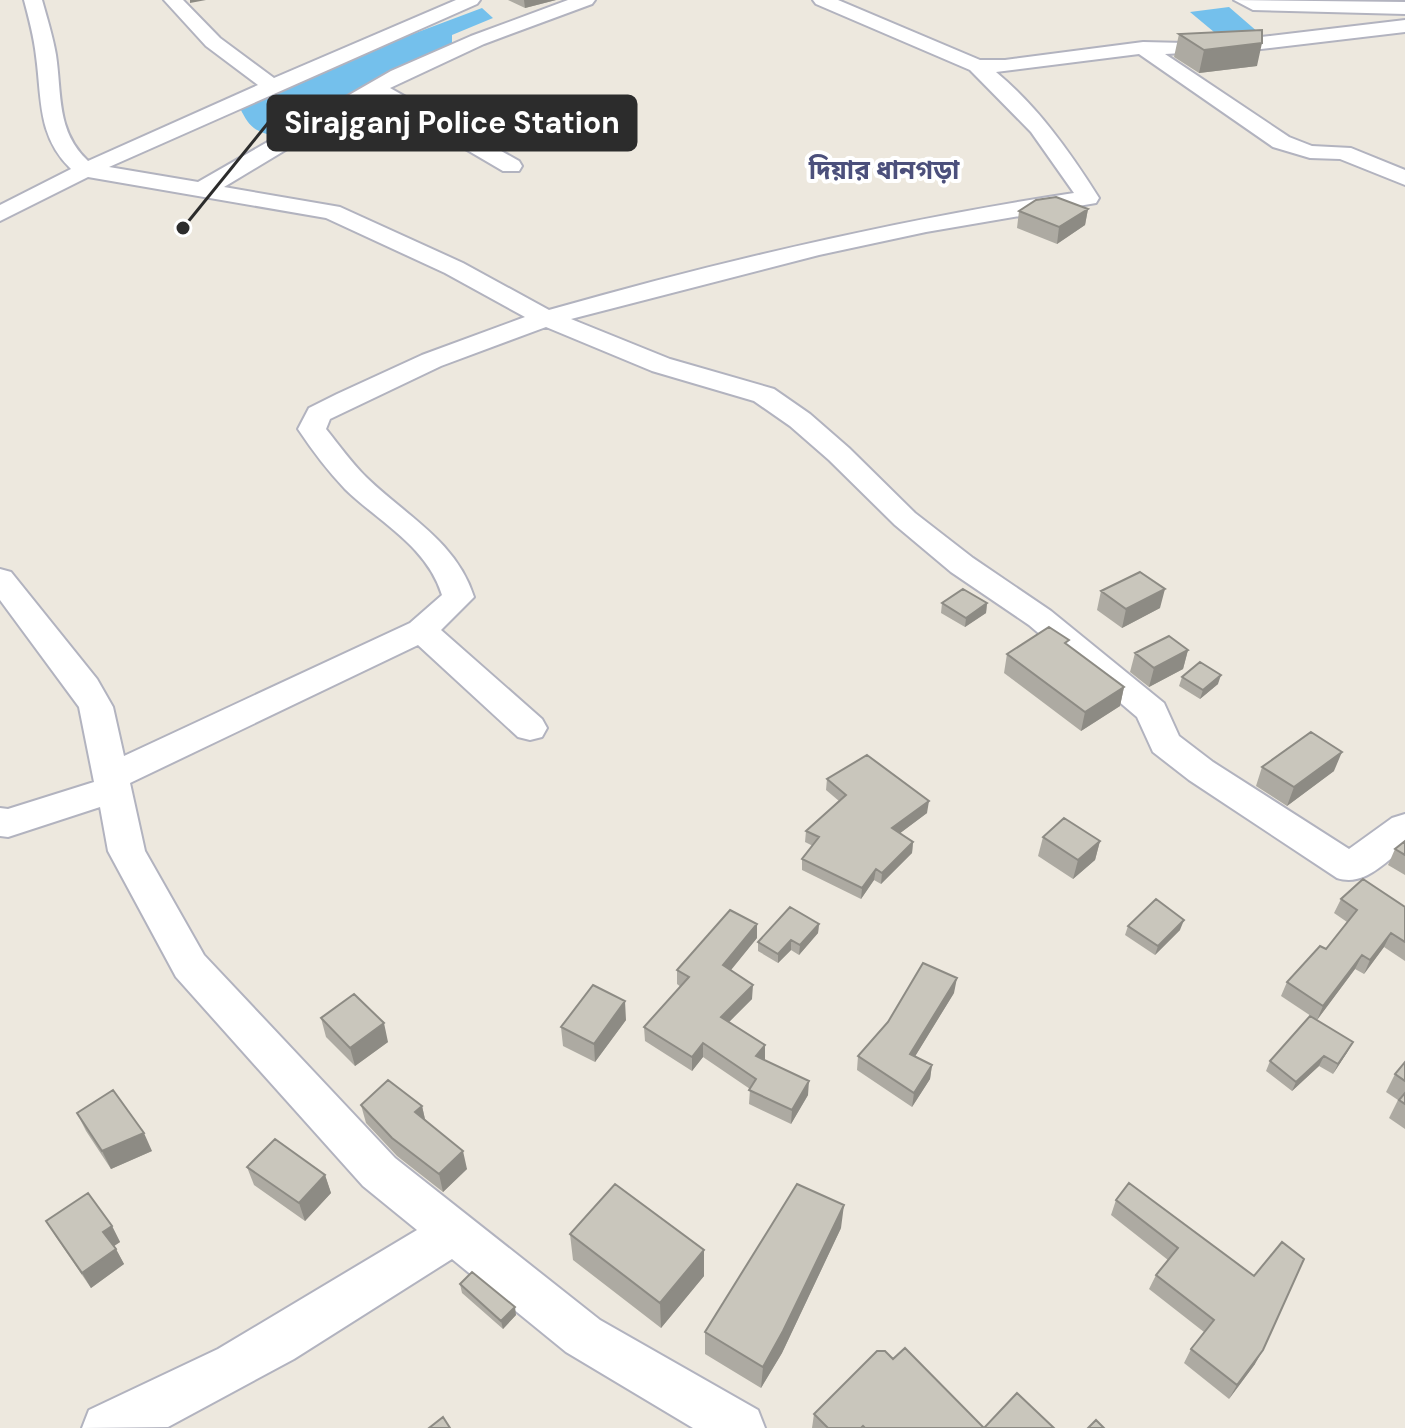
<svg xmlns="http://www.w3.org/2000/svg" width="1405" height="1428" font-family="'DM Sans','Noto Sans Bengali',sans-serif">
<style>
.water{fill:#74c0ec}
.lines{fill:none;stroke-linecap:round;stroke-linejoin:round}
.minor-casing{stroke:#b2b3bf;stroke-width:4}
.minor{fill:#fff;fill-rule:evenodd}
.wall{fill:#adaaa2}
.shaded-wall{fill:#8d8b84}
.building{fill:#c9c6bc;stroke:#8d8b84;stroke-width:2}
.labels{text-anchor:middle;stroke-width:8;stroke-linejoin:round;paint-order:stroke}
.far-neighbourhood-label{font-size:26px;font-weight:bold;fill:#4c507c;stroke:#fff}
.leader{fill:none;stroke:#2c2c2c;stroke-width:3}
.callout-dot{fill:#2c2c2c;stroke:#fff;stroke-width:3}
.callout{fill:#2c2c2c;stroke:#2c2c2c;stroke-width:3}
.callout-label{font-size:30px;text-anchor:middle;font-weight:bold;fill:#fff}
</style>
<rect width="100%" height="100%" fill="#ede8de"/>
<!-- water -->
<path class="water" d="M1229,7L1259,33L1220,37L1190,12Z
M482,8L493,18L452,35V43L327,105L276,136C255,132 249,127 240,108L378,47Z"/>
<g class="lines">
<defs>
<path id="minor" d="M24,0H42C47,18 53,37 56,55C62,95 56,131 88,161L258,85L206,46L164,0H183L220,38L274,78L456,0H480L477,4L109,167L198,182L391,71L471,36L568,0H595L592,4L484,44L390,88L519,161L522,166L519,171H503L375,96L224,187L340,207L463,263L549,310C721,261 896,220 1074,193L1031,132L970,70L816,4L813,0H838L980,60H1005L1143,42L1186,43L1261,37L1405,20V32L1261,49L1165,54L1289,137L1312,146L1351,148L1405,170V185L1340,159L1310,158L1273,147L1139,54L996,72C1038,107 1070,152 1099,198L1096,203L926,232L819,255L571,319L670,359L774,389L810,414L849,448L915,513L973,558L1051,611L1164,703L1179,736L1213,762L1349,849L1392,818L1405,814V847C1384,863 1364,887 1337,878L1189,780L1153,752L1137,717L1029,625L951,572L895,525L829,460L790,426L754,401L652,371L546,327L441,366L330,419L326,429C339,445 351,462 366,477C406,516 456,541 474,597L441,630L542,719L547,728L542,737L530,740L518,737L418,645L130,783L145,851L204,955L395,1158L600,1320L758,1410L765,1428H693L566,1352L452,1259L294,1359L168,1427L82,1428L89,1410L218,1349L417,1230L363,1186L176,977L108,851L100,807L8,837L0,836V808L8,809L94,782L79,707L0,600V569L11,572L97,679L113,707L124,756L410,623L442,595C427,546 379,522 345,489C328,471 312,450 298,429L309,408L337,394L422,355L525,317L445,273L326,218L88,177L0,221V205L71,169C37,136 42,99 36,56C34,37 29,19 24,0Z
M1234,0L1405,2V14L1253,10Z"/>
</defs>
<!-- minor casing -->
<use href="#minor" class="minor-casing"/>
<!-- minor -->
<use href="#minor" class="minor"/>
</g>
<!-- wall -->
<path class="wall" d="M508,0H556L525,8Z
M1179,34L1257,66L1199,73L1174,57Z
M1088,209L1085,225L1057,244L1017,228L1019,211Z
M1101,591L1160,608L1122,628L1097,610Z
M942,603H987L986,613L965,627L941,613Z
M1188,650L1183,669L1149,687L1130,672L1135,653Z
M1007,654L1124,687L1120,706L1081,731L1004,673Z
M1182,677L1218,684L1200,699L1179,686Z
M1262,767L1334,771L1287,806L1256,786Z
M827,779L927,813L900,833L913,842L912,853L881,884L874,880L861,899L802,870V859L813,846L805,842L806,831L839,801L826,790Z
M1043,837L1100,841L1095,860L1073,879L1038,856Z
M1405,841V875L1388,865L1395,849Z
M1341,899L1405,907V961L1384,947L1364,974L1355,969L1317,1020L1281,996L1287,982L1326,949L1347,922L1334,913Z
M819,924L818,933L799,955L791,950L778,963L758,951V942Z
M1128,926L1180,930L1155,955L1125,935Z
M757,938L730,970L752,999L729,1022L765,1045L764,1060L808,1095L791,1124L749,1104L750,1089L703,1057L692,1071L645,1041L644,1027L681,987L677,984V970Z
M954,993L915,1056L932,1065L930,1079L912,1107L857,1070L858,1056Z
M321,1018L388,1042L355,1066L326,1037Z
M626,1020L595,1062L563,1046L561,1027Z
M1348,1051L1333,1074L1319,1066L1292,1091L1266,1071L1270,1061Z
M1405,1062V1129L1389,1118L1398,1100L1386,1092L1395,1074Z
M361,1105L422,1106L425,1119L467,1169L443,1192L397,1156L366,1123Z
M77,1113L152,1151L111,1169L86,1131Z
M247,1167L325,1175L331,1193L305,1221L254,1185Z
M1116,1200L1254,1276L1255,1364L1229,1399L1184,1363L1191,1349L1204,1332L1149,1289L1156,1275L1168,1260L1111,1215Z
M46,1221L112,1226L120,1242L114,1246L124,1264L91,1288L56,1237Z
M841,1228L782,1353L761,1388L705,1354V1332Z
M570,1234L704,1276L661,1328L573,1260Z
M460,1284L516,1315L503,1329L462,1293Z
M893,1359L984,1428H812L814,1414Z"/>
<!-- shaded-wall -->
<path class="shaded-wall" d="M190,0H206L190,3Z
M524,0H556L525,8Z
M1262,43L1257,66L1199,73L1204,50Z
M1088,209L1085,225L1057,244L1059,227Z
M1165,589L1160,608L1122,628L1126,609Z
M987,603L986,613L965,627L966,618Z
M1188,650L1183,669L1149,687L1154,668Z
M1221,675L1218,684L1200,699L1203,690Z
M1124,687L1120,706L1081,731L1085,712Z
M1342,752L1334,771L1287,806L1294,787Z
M929,801L927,813L891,840L892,828Z
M1100,841L1095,860L1073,879L1078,860Z
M913,842L912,853L881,884L882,873Z
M876,869L874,880L861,899L862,888Z
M1184,920L1180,930L1155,955L1158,946Z
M757,924V938L723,980V965Z
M819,924L818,933L799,955L800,945Z
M1391,933L1384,947L1364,974L1370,960Z
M791,940V950L778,963V954Z
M1362,955L1355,969L1317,1020L1323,1006Z
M957,978L954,993L908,1068L910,1054Z
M753,985L752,999L720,1031L721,1017Z
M625,1001L626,1020L595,1062L594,1044Z
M384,1023L388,1042L355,1066L350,1048Z
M1353,1042L1348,1051L1333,1074L1338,1064Z
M703,1043V1057L692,1071V1057Z
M765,1045V1059L755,1070L756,1056Z
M1324,1056L1319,1066L1292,1091L1296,1082Z
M932,1065L930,1079L912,1107L914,1093Z
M809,1081L808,1095L791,1124L792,1110Z
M422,1106L426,1124L415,1112Z
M144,1133L152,1151L111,1169L102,1151Z
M463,1151L467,1169L443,1192L439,1174Z
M325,1175L331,1193L305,1221L299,1203Z
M844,1205L841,1228L782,1353L761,1388L763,1367Z
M112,1226L120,1242L111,1248L103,1232Z
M116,1249L124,1264L91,1288L82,1273Z
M704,1250V1276L661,1328L660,1303Z
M515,1307L516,1315L503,1329L501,1321Z
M1263,1350L1255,1364L1229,1399L1237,1385Z"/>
<!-- building -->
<path class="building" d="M1262,30V43L1204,50L1179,34Z
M1056,197L1088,209L1059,227L1019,211L1036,200Z
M1140,572L1165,589L1126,609L1101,591Z
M963,589L987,603L966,618L942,603Z
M1049,627L1069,640L1065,643L1124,687L1085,712L1007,654Z
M1169,636L1188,650L1154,668L1135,653Z
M1200,662L1221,675L1203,690L1182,677Z
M1311,732L1342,752L1294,787L1262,767Z
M867,755L929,801L892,828L913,842L882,873L876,869L862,888L802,859L819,837L806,831L846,795L827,779Z
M1064,818L1100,841L1078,860L1043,837Z
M1405,841V855L1395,849Z
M1363,879L1405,907V942L1391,933L1370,960L1362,955L1323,1006L1287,982L1320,946L1326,949L1357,910L1341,899Z
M1156,899L1184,920L1158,946L1128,926Z
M790,907L819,924L800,945L791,940L778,954L758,942Z
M730,910L757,924L723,965L753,985L721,1017L765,1045L756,1056L809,1081L792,1110L749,1090L756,1079L703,1043L692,1057L644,1027L689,977L677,970Z
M923,963L957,978L910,1054L932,1065L914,1093L858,1056L888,1022Z
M593,985L625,1001L594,1044L561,1027Z
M354,994L384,1023L350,1048L321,1018Z
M1310,1016L1353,1042L1338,1064L1324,1056L1296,1082L1270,1061Z
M1405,1062V1081L1395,1074Z
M388,1080L422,1106L415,1112L463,1151L439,1174L392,1138L361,1105Z
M113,1090L144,1133L102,1151L77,1113Z
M1405,1093V1104L1399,1100Z
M275,1139L325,1175L299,1203L247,1167Z
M1129,1183L1254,1276L1282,1242L1304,1259L1263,1350L1237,1385L1191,1349L1214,1320L1156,1275L1178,1248L1116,1200Z
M615,1184L704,1250L660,1303L570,1234Z
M797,1184L844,1205L783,1331L763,1367L705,1332Z
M88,1193L112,1226L103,1232L116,1249L82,1273L46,1221Z
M472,1272L515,1307L501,1321L460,1284Z
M905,1348L984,1428H865L863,1426L861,1428H828L814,1414L877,1351H885L893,1359Z
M1017,1393L1054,1428H984Z
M443,1417L450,1428H429Z
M1096,1420L1104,1428H1088Z"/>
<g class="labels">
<!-- far-neighbourhood labels -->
<g class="far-neighbourhood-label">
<text x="884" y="179">দিয়ার ধানগড়া</text>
</g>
</g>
<!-- callouts -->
<path class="leader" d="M183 228L268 123"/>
<circle class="callout-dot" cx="183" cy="228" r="8"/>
<rect class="callout" x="268" y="96" width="368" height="54" rx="8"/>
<g class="callout-label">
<text x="452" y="133">Sirajganj Police Station</text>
</g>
</svg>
